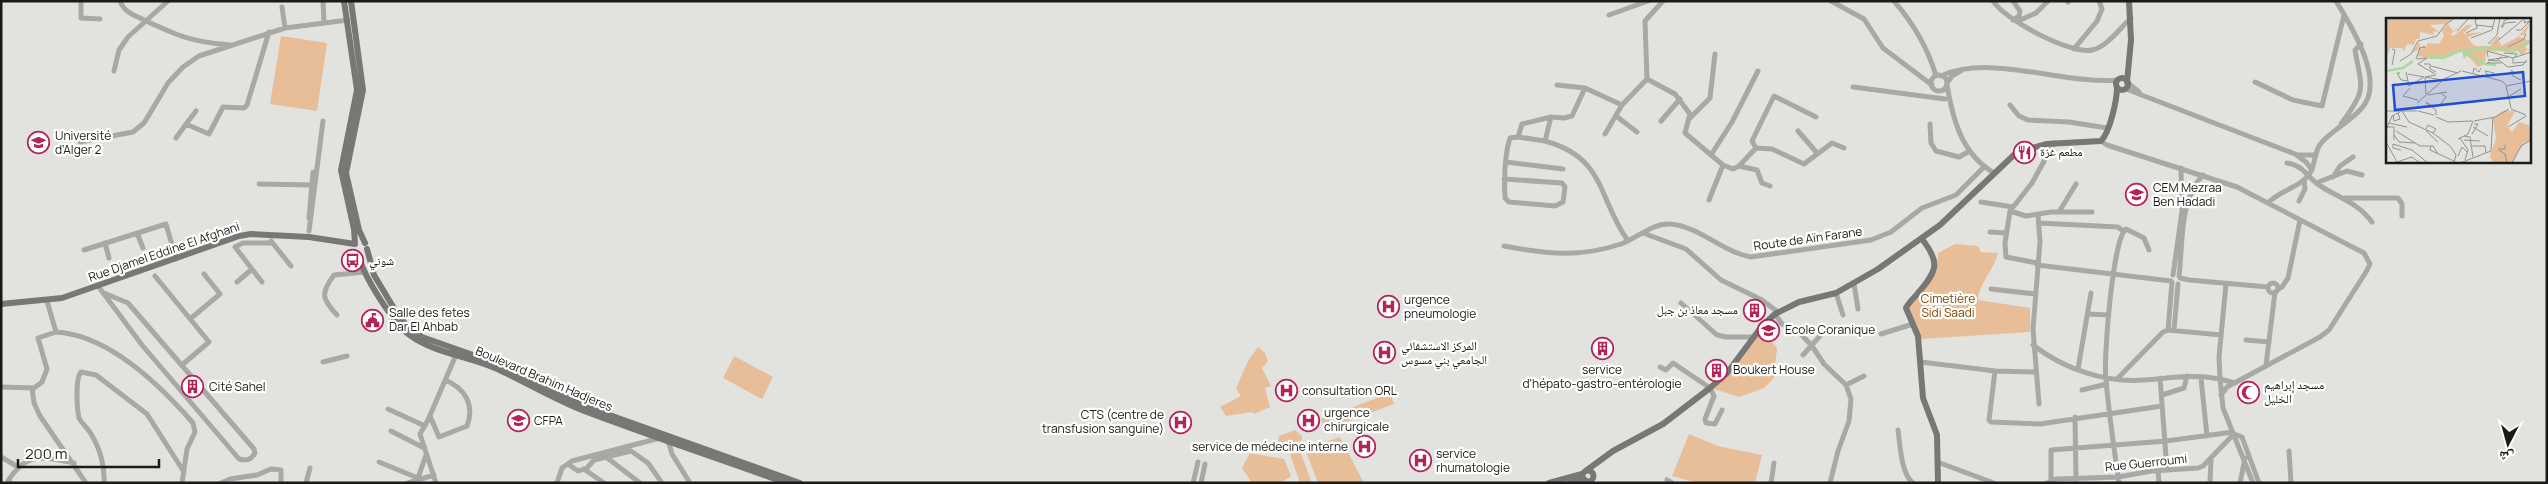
<svg xmlns="http://www.w3.org/2000/svg" width="2548" height="484" font-family="Manrope,'Noto Naskh Arabic',sans-serif">
<style>
.green{fill:#e8be99}
.lines{fill:none;stroke-linecap:round;stroke-linejoin:round}
.minor{stroke:#a8a8a7;stroke-width:5}
.major{stroke:#777875;stroke-width:6}
.labels{text-anchor:middle;stroke-width:4.5;stroke-linejoin:round;paint-order:stroke}
.poi-label{font-size:12px;fill:#1a1a18;stroke:#fffffe;text-anchor:start}
.street-label{font-size:12px;fill:#1a1a18;stroke:#fffffe}
.park-label{font-size:12px;fill:#7d4800;stroke:#fffffe}
.inset-river{fill:none;stroke:#a6db9f;stroke-width:2.5}
.inset-road{fill:none;stroke:#92928f;stroke-width:1}
.view{fill:#1d4ed8;fill-opacity:0.15;stroke:#1d4ed8;stroke-width:2.5}
.inset-edge{fill:none;stroke:#1a1a18;stroke-width:2.5}
</style>
<rect width="100%" height="100%" fill="#e2e2df"/>
<!-- green -->
<path class="green" d="M281,36L327,43L317,111L270,104Z
M1955,244L1978,246L1981,252L1998,253C1994,270 1979,283 1978,300L2030,308V332L1921,339L1909,306L1937,265L1938,253Z
M1762,331L1777,348L1774,378L1764,388L1739,397L1714,389L1729,373Z
M1258,347L1265,353L1268,361L1262,368L1271,386L1265,388L1270,407L1254,414L1252,412L1226,416L1220,407L1241,396L1236,388L1248,361Z
M734,356L773,377L762,399L723,378Z
M1390,393L1394,404L1325,430L1321,419Z
M1295,430L1302,436V440L1280,449L1277,447L1279,436Z
M1689,434L1718,446L1762,455L1755,483H1698L1672,476Z
M1340,437L1364,483H1318L1305,449Z
M1298,449L1300,451L1312,483H1300L1290,454Z
M1250,453L1284,459L1291,476L1281,483H1252L1242,468Z"/>
<g class="lines">
<!-- minor -->
<path class="minor" d="M81,1V18L100,19
M120,1C124,12 134,15 144,20C178,36 192,42 230,45
M323,1L324,23
M1831,1L1864,19L1883,48L1932,85
M1894,1C1913,23 1928,48 1936,76
M1993,1C2004,19 2070,55 2092,50C2107,47 2120,28 2131,18
M2013,1L2020,11L2019,16L2013,20
M2068,1V2
M282,7L285,28
M1609,15L1648,1
M2018,21L2036,13L2048,1
M2074,49L2097,21L2102,9L2099,1
M114,71L119,50L128,37L168,1
M1931 83a8 8 0 1 1 16 0a8 8 0 1 1-16 0Z
M1941,76C1989,53 2064,85 2118,80
M1647,79L1675,94L1690,114L1685,133L1723,165L1733,169L1739,166L1756,148L1772,149L1804,164L1832,143L1844,148
M2255,82L2293,100L2322,106L2344,15
M1947,83L1952,76L1962,70
M2128,83L2139,92
M1557,85L1585,88
M1947,85C1953,121 1962,154 1994,173
M1853,87L1945,99
M2126,89L2295,154L2306,162L2312,170
M2010,105L2019,116L2028,120L2069,122L2107,128
M1616,116L1637,132
M1689,119L1710,98L1715,54
M1661,121L1680,99
M186,124L196,111
M1930,124L1931,143L1936,151L1959,157L1968,152
M2341,124C2367,89 2362,90 2355,50L2361,44
M1798,131L1817,153
M1605,134L1622,105
M1518,137L1545,141
M176,138L186,124L209,134L223,107L244,108L247,105L269,32
M2101,141L2107,145L2237,187L2364,253L2370,264L2366,272L2329,330L2320,337L2227,387L2221,395
M80,142L133,132L144,123L168,83L183,67L199,56L285,28L348,20
M1756,148L1752,141L1774,96L1816,117
M1711,155L1732,122L1758,71
M2298,155H2316
M1506,162L1563,169
M2287,163C2304,165 2308,179 2322,187C2340,198 2359,204 2372,222
M1739,166L1757,170L1762,183L1770,186
M2333,177L2340,166L2353,157
M1504,179L1562,183L1565,187L1563,202L1555,206L1509,202L1505,198C1504,178 1504,157 1510,138L1518,137L1522,124L1551,117
M2316,183L2347,171L2362,175
M259,184L312,185
M2345,198H2398L2402,204V216
M1709,200L1723,165
M2299,201L2305,189L2304,180
M1981,202L2013,207
M2268,203C2279,191 2295,189 2306,178C2317,169 2312,151 2323,141C2335,129 2350,121 2361,109C2387,82 2351,26 2336,1
M2010,211L2026,216L2051,212H2092
M2059,212L2076,184
M2038,215L2040,242L2033,329L2039,404
M309,218L313,172
M2039,223L2118,227L2123,231
M309,231L323,121
M1990,232L2006,233
M137,233L143,248
M1643,233L1686,249L1721,280L1762,300L1778,312
M271,241L291,266
M1628,241C1597,197 1606,158 1545,141L1551,117L1564,118L1572,116L1585,88L1622,105L1647,79L1645,21L1663,1
M105,243L109,258
M1504,246C1547,254 1579,258 1621,244C1637,238 1653,223 1670,224C1699,226 1722,252 1751,257L1871,240L1891,232L1922,208L1956,195L1984,167
M84,250L166,224L176,259
M2037,263L2006,257L2005,243L2010,211L2032,183L2054,143
M2037,265L2171,281
M2173,275L2182,211L2181,168
M155,276L209,342L182,365
M2179,276C2183,243 2179,200 2203,175
M2180,278L2189,280L2268,287
M237,282L252,269
M262,282L235,247L243,243H271
M2268 288a5 5 0 1 1 10 0a5 5 0 1 1-10 0Z
M1854,284L1858,309
M2226,284L2219,357L2220,379L2235,383
M98,286L142,345L239,459C247,461 251,460 255,453L254,449L128,303L104,293
M1991,289L2035,294
M2278,289L2282,287L2288,278L2300,220
M1836,293L1843,315
M1681,303L1717,335L1726,337H1754
M1775,314L1782,324L1799,332L1812,346L1824,364L1846,385L1851,399L1849,421L1838,451L1830,483
M2088,314L2109,315
M337,315C322,299 320,294 334,275L365,272
M190,319L220,294L204,274
M2168,330L2172,282
M2174,330L2178,284
M56,332C109,335 160,385 193,423L195,432L187,449L182,483
M1881,334L1913,324
M2246,340L2269,342
M2033,345C2064,369 2105,383 2144,380C2173,378 2190,374 2220,379L2223,408L2253,483
M1803,355L1820,336
M323,362L347,356
M1921,362L1995,371L2035,372
M2266,365L2275,292
M1660,367L1666,370L1673,363L1710,388L1714,396L1705,419L1706,423L1715,424L1722,410
M2078,369L2091,293
M1995,371L1989,420L1991,422L2040,424L2162,406
M2160,378L2167,470
M2201,378L2207,436
M2117,379L2163,332L2168,330L2221,335
M1846,385L1864,376
M1,387L34,388L42,382L47,369L38,338L56,332L47,301
M32,388L34,403L40,416L86,483
M2082,390L2107,384
M2162,395L2184,388L2187,376
M388,409L425,426
M430,416L439,437L467,426C475,405 465,388 445,380
M2075,417L2076,480
M1898,430C1900,444 1901,474 1913,483
M391,431L424,448
M668,440L672,454L690,483
M2289,451L2291,483
M1,457L18,467
M606,457L640,483
M379,462L418,478L426,455
M1940,463L1994,483
M568,464L578,471L587,468L594,460L631,451L648,463L662,483
M584,469L604,483
M2158,470L2159,483
M1667,480L1672,483
M2051,481V450L2166,441L2233,432
M11,483L8,481C27,451 43,457 74,463
M104,483C105,467 100,448 91,434C88,428 82,424 79,418C77,409 75,378 81,372L96,375L147,414L184,472
M221,483L230,479L257,475L271,469L281,470V483
M306,483L310,468
M408,483L434,475
M436,483L420,434L428,420L456,355
M557,483L562,468L572,461L660,438
M1193,483L1198,462
M1201,483L1205,464
M1771,483L1774,463
M2047,483L2056,479L2118,477L2152,471L2198,468L2203,466L2234,434L2242,437L2259,483
M2119,483C2114,449 2109,414 2106,380C2103,360 2113,237 2126,229L2144,238L2149,250
M2210,483L2211,459
M2240,483L2245,458"/>
<!-- major -->
<path class="major" d="M344,1L357,90L341,170L354,229L355,244
M351,1L363,90L346,173L359,230L365,243
M2116 84a6 6 0 1 1 12 0a6 6 0 1 1-12 0Z
M2127,82L2131,40L2129,1
M1922,239C1940,262 1938,270 1918,293C1914,298 1909,302 1906,308L1918,336L1923,398L1937,435L1938,483
M367,249L374,275L395,310L407,326L422,337L490,361L590,408L800,483
M358,254C363,275 393,324 411,336C435,353 467,356 495,368C526,382 555,400 587,412C653,437 720,459 786,483
M1,304L62,298L239,236L251,234L309,237L355,244
M1587,470L1613,451L1663,424L1710,388L1727,373L1762,326L1775,314L1799,302L1836,293L1878,269L1940,225L2016,153L2046,144L2101,141C2110,132 2117,100 2117,87
M1582.5 476a5.5 5.5 0 1 1 11 0a5.5 5.5 0 1 1-11 0Z
M1549,483L1582,474
M1570,483L1585,480"/>
</g>
<!-- icons -->
<defs>
<symbol id="university-ring" viewBox="-11 -11 22 22"><circle r="9.5" fill="#fffffe" stroke="#b32559" stroke-width="1.5"/><path d="M0-5L7-2L0 1L-7-2ZM-4 1L0 2.5L4 1V4Q0 6-4 4Z" fill="#b32559"/></symbol>
<symbol id="restaurant-ring" viewBox="-11 -11 22 22"><circle r="9.5" fill="#fffffe" stroke="#b32559" stroke-width="1.5"/><path d="M-5-6h1v4h1v-4h1v4h1v-4h1v5L-1.5 .5V6h-2V.5L-5-1ZM5-6V6H3V1.5H1.5Q1.5-4 5-6Z" fill="#b32559"/></symbol>
<symbol id="school-ring" viewBox="-11 -11 22 22"><circle r="9.5" fill="#fffffe" stroke="#b32559" stroke-width="1.5"/><path d="M0-5L7-2L0 1L-7-2ZM-4 1L0 2.5L4 1V4Q0 6-4 4Z" fill="#b32559"/></symbol>
<symbol id="bus-ring" viewBox="-11 -11 22 22"><circle r="9.5" fill="#fffffe" stroke="#b32559" stroke-width="1.5"/><path d="M-5-6H5V4H4V6H2V4H-2V6H-4V4H-5ZM-3.5-4V0h7V-4ZM-3.5 1.2v1.5H-2V1.2ZM2 1.2v1.5H3.5V1.2Z" fill="#b32559"/></symbol>
<symbol id="hospital-ring" viewBox="-11 -11 22 22"><circle r="9.5" fill="#fffffe" stroke="#b32559" stroke-width="1.5"/><path d="M-5-5h3v3.5h4V-5h3V5h-3V1.5h-4V5h-3Z" fill="#b32559"/></symbol>
<symbol id="building-ring" viewBox="-11 -11 22 22"><circle r="9.5" fill="#fffffe" stroke="#b32559" stroke-width="1.5"/><path d="M-4-6H4V6H1V3H-1V6H-4ZM-2.5-4.3h1.7v1.8h-1.7ZM.8-4.3h1.7v1.8H.8ZM-2.5-1h1.7V.8h-1.7ZM.8-1h1.7V.8H.8Z" fill="#b32559"/></symbol>
<symbol id="civic-ring" viewBox="-11 -11 22 22"><circle r="9.5" fill="#fffffe" stroke="#b32559" stroke-width="1.5"/><path d="M-.6-6.5H3V-4.5H.6V-3L4-1V1h2V6H-6V1h2V-1L-.6-3ZM-1.2 2.5V6h2.4V2.5Z" fill="#b32559"/></symbol>
<symbol id="mosque-ring" viewBox="-11 -11 22 22"><circle r="9.5" fill="#fffffe" stroke="#b32559" stroke-width="1.5"/><path d="M3.5-4.9A6 6 0 1 0 3.5 4.9A5 5 0 1 1 3.5-4.9Z" fill="#b32559"/></symbol>
</defs>
<g fill-rule="evenodd">
<use href="#university-ring" x="26" y="130" width="25" height="25"/>
<use href="#restaurant-ring" x="2012" y="140" width="25" height="25"/>
<use href="#school-ring" x="2124" y="182" width="25" height="25"/>
<use href="#bus-ring" x="340" y="248" width="25" height="25"/>
<use href="#hospital-ring" x="1376" y="294" width="25" height="25"/>
<use href="#building-ring" x="1742" y="298" width="25" height="25"/>
<use href="#civic-ring" x="360" y="308" width="25" height="25"/>
<use href="#school-ring" x="1756" y="318" width="25" height="25"/>
<use href="#building-ring" x="1590" y="336" width="25" height="25"/>
<use href="#hospital-ring" x="1372" y="340" width="25" height="25"/>
<use href="#building-ring" x="1704" y="358" width="25" height="25"/>
<use href="#building-ring" x="180" y="374" width="25" height="25"/>
<use href="#hospital-ring" x="1274" y="378" width="25" height="25"/>
<use href="#mosque-ring" x="2236" y="380" width="25" height="25"/>
<use href="#hospital-ring" x="1296" y="408" width="25" height="25"/>
<use href="#university-ring" x="506" y="408" width="25" height="25"/>
<use href="#hospital-ring" x="1168" y="410" width="25" height="25"/>
<use href="#hospital-ring" x="1352" y="434" width="25" height="25"/>
<use href="#hospital-ring" x="1408" y="448" width="25" height="25"/>
</g>
<g class="labels">
<!-- poi labels -->
<g class="poi-label">
<text x="55" y="140">Université<tspan x="55" dy="14">d'Alger 2</tspan></text>
<text x="2040" y="156">مطعم غزة</text>
<text x="2153" y="192">CEM Mezraa<tspan x="2153" dy="14">Ben Hadadi</tspan></text>
<text x="369" y="265">شوني</text>
<text x="1404" y="304">urgence<tspan x="1404" dy="14">pneumologie</tspan></text>
<text x="1738" y="314" text-anchor="end">مسجد معاذ بن جبل</text>
<text x="389" y="317">Salle des fetes<tspan x="389" dy="14">Dar El Ahbab</tspan></text>
<text x="1785" y="334">Ecole Coranique</text>
<text x="1401" y="350">المركز الاستشفائي<tspan x="1401" dy="14">الجامعي بني مسوس</tspan></text>
<text x="1602" y="374" text-anchor="middle">service<tspan x="1602" dy="14">d'hépato-gastro-entérologie</tspan></text>
<text x="1733" y="374">Boukert House</text>
<text x="2264" y="389">مسجد إبراهيم<tspan x="2264" dy="14">الخليل</tspan></text>
<text x="209" y="391">Cité Sahel</text>
<text x="1302" y="395">consultation ORL</text>
<text x="1324" y="417">urgence<tspan x="1324" dy="14">chirurgicale</tspan></text>
<text x="1164" y="419" text-anchor="end">CTS (centre de<tspan x="1164" dy="14">transfusion sanguine)</tspan></text>
<text x="534" y="425">CFPA</text>
<text x="1348" y="451" text-anchor="end">service de médecine interne</text>
<text x="1436" y="458">service<tspan x="1436" dy="14">rhumatologie</tspan></text>
</g>
<!-- street labels -->
<g class="street-label">
<text transform="translate(1808 239) rotate(-8)" y="4">Route de Aïn Farane</text>
<text transform="translate(164 252) rotate(-19)" y="4">Rue Djamel Eddine El Afghani</text>
<text transform="translate(544 379) rotate(23)" y="4">Boulevard Brahim Hadjeres</text>
<text transform="translate(2146 463) rotate(-6)" y="4">Rue Guerroumi</text>
</g>
<!-- park labels -->
<g class="park-label">
<text x="1948" y="303">Cimetière<tspan x="1948" dy="14">Sidi Saadi</tspan></text>
</g>
</g>
<!-- overview -->
<g transform="translate(2386 18)">
<rect width="145" height="145" fill="#e2e2df"/>
<path d="M0,0H68L59,6L44,7L54,15L48,13L47,17L34,14V21H30L28,27L21,26L18,33L16,30H4L1,39ZM145,3L139,17L133,18L145,24L139,29L144,33L141,32L136,38L131,32L100,34L99,46L92,49L84,40L80,38L78,41L76,33L46,41L32,38L34,31L26,35L33,24L36,32L42,25L53,26L58,18L56,12L62,6L67,13L72,10L65,16L67,18L81,7H86L77,16L96,14L82,19L85,24L89,28H106L104,26L112,18L115,20L107,25L114,24L115,28L132,19ZM117,93H129L121,108L126,114L133,104L143,107L145,122L138,125L126,145H107L104,138L110,120L107,100Z" fill="#e8be99"/>
<path class="inset-river" d="M41,39L57,40L76,32L99,46L110,47M78,39L79,34L101,29L127,34L145,22M0,53L17,50L27,43"/>
<path class="inset-road" d="M90,7L107,9M115,9L119,2L126,0M116,10L119,5L130,4M130,12H135L144,3L138,5L139,2M71,13L83,0M80,15L91,10L89,2L93,0M85,20L106,12L109,0M109,25L139,0M102,26L111,17L114,0M122,29L138,21L140,16M6,31L9,32L6,47M118,35L131,36L128,40M102,39L101,33L127,40L145,34M116,39L111,41L122,49L137,47L141,42M127,40V45L140,44M30,41L34,30L39,29H36M31,41L41,40L32,46L49,56M14,43L25,36L32,23L51,18L59,7L69,0M112,43L102,42L122,39M104,44L101,45H115M38,46H44V51L50,54M45,48L72,55M126,52L123,56L127,53V58L135,62M76,53L116,63L120,67M14,55H11L15,62L22,63L20,54M87,55L88,50L93,54L95,50M22,56L38,59M50,57L39,59L56,62M39,59L40,76M103,59L99,53L108,55L104,59M56,62L75,53M22,63L23,68L38,59M24,70L17,78L32,82M42,77L61,74M122,79L135,71M40,84L48,89L57,86M31,85L56,63M40,85L50,92V97M54,87L60,79L55,75M125,90L120,68L145,63M125,91L140,97M0,93H31M16,93L23,104L47,115L64,128L70,137L68,145M32,93L48,97M7,97L8,103L14,101L12,95M50,99L62,104L86,103M88,103L109,99L123,91M3,105L21,109M1,109H8V122M87,109L102,118M122,109L140,98M40,111L42,107L50,111L47,115M0,112L6,98L14,94M10,113L34,128H47L52,136M40,113L52,124M86,116L92,106H88M8,117L13,124L29,125M78,118L84,119L87,139M74,120L82,132L79,142M72,121L82,116L87,103M78,122L94,123M0,124L11,144M119,127V131H113V132L119,136L121,145M45,128L44,132L68,143M86,128H99L100,135M15,132L7,130V126L26,132L42,145M72,138L76,129L81,134M11,144L26,139L34,145M74,145L105,133L107,99M126,145L135,128L145,122"/>
<path class="view" d="M137,54L139,78L9,92L7,67Z"/>
<rect width="145" height="145" class="inset-edge"/>
</g>
<!-- border -->
<rect width="2548" height="484" fill="none" stroke="#1a1a18" stroke-width="5"/>
<!-- north arrow -->
<g transform="translate(2508 444) rotate(186)" stroke="#fffffe" stroke-width="4" paint-order="stroke">
<path d="M0-4L9 19L0 12L-9 19Z" fill="#1a1a18"/>
<text y="-8" font-size="14" font-weight="bold" text-anchor="middle" fill="#1a1a18">ش</text>
</g>
<!-- scale -->
<path d="M18 459v8h141v-8" fill="none" stroke="#1a1a18" stroke-width="2.5"/>
<text x="25" y="459" font-size="15" fill="#1a1a18" stroke="#fffffe" stroke-width="4" paint-order="stroke">200 m</text>
</svg>
